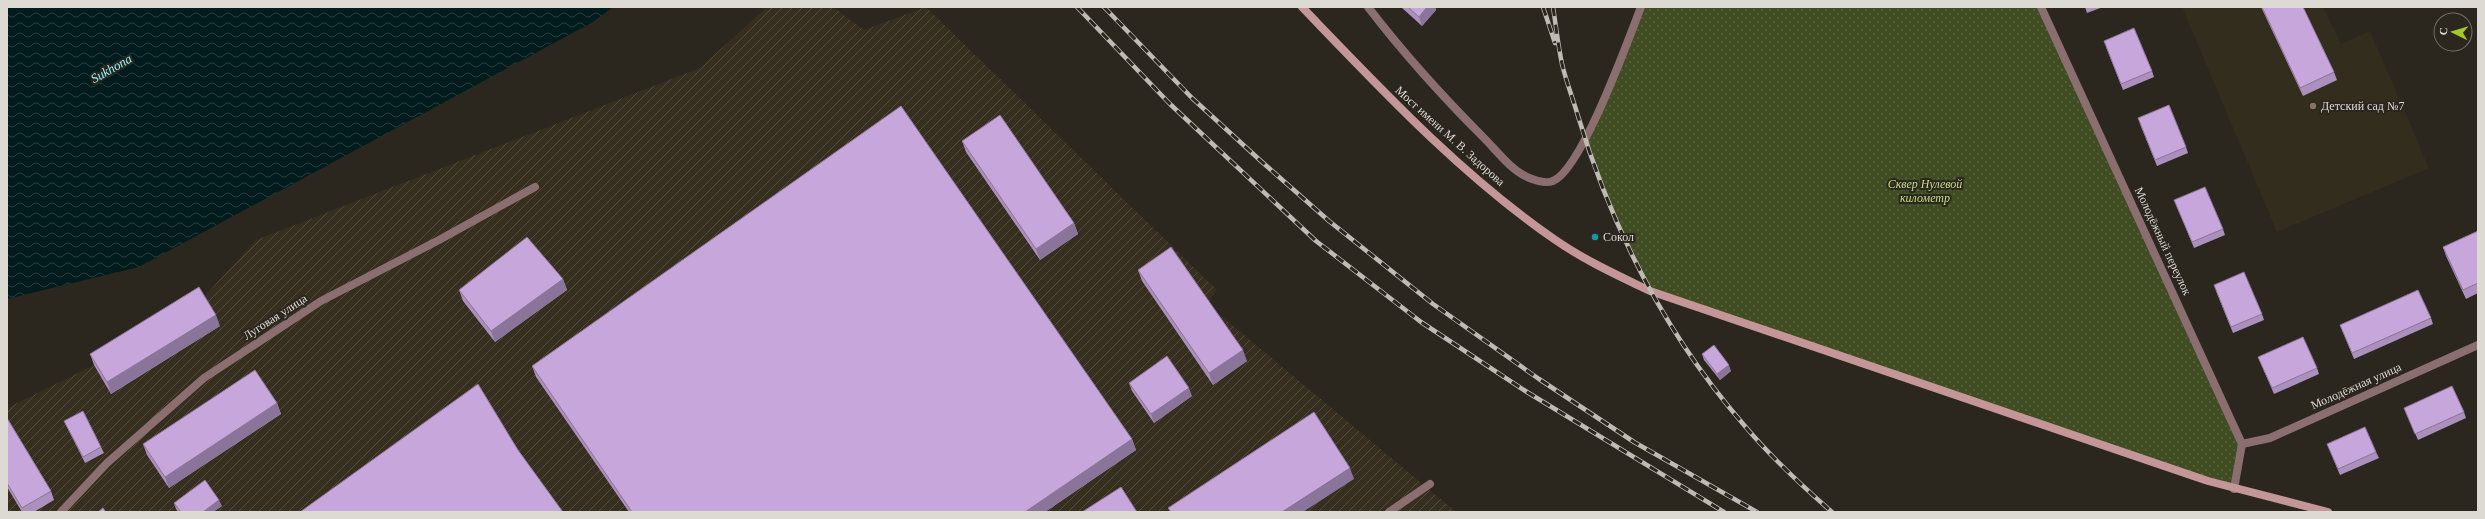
<svg xmlns="http://www.w3.org/2000/svg" width="2485" height="519" font-family="'Times New Roman',serif">
<style>
.industrial{fill:url(#industrial-furrows)}
.built{fill:#332d1e}
.grass{fill:url(#grass-dots)}
.water{fill:url(#water-waves)}
.lines{fill:none;stroke-linecap:round;stroke-linejoin:round}
.minor{stroke:#8b6e6f;stroke-width:8}
.secondary{stroke:#c49698;stroke-width:8}
.rail-casing{stroke:#bebbb5;stroke-width:4.5}
.rail{stroke:#2b271f;stroke-width:3;stroke-dasharray:9;stroke-linecap:butt}
.wall{fill:#ab8fbc}
.shaded-wall{fill:#8b7499}
.building{fill:#c7a6db;stroke:#8b7499}
.education-dot{fill:#8d6e63;stroke:#2b271f;stroke-width:1.5}
.culture-dot{fill:#0f9aa8;stroke:#2b271f;stroke-width:1.5}
.labels{text-anchor:middle;stroke-width:4;stroke-linejoin:round;paint-order:stroke}
.poi-label{font-size:12px;fill:#dddad4;stroke:#2b271f;text-anchor:start}
.street-label{font-size:12px;fill:#dddad4;stroke:#2b271f}
.park-label{font-size:12px;font-style:italic;fill:#c4de89;stroke:#2b271f}
.water-label{font-size:13px;font-style:italic;fill:#93f2f9;stroke:#2b271f}
</style>
<defs>
<pattern id="industrial-furrows" width="10" height="10" patternUnits="userSpaceOnUse"><rect width="10" height="10" fill="#362e1e"/><path d="M-1 1l2-2M0 10L10 0M9 11l2-2" fill="none" stroke="#534c3e"/></pattern>
<pattern id="grass-dots" width="8" height="8" patternUnits="userSpaceOnUse"><rect width="8" height="8" fill="#404c22"/><path d="M2 2h.1M6 6h.1" fill="none" stroke="#5b6541" stroke-width="1.8" stroke-linecap="round"/></pattern>
<pattern id="water-waves" width="16" height="10" patternUnits="userSpaceOnUse"><rect width="16" height="10" fill="#021c1e"/><path d="M0 5q4-4 8 0t8 0" fill="none" stroke="#263c3e"/></pattern>
</defs>
<rect width="100%" height="100%" fill="#2b271f"/>
<!-- industrial -->
<path class="industrial" d="M767,7H833L864,30L926,7L1217,290L1207,304L1456,512H7V408L94,365L203,298L256,240L700,68Z"/>
<!-- built -->
<path class="built" d="M2182,7H2323L2341,44L2370,31L2429,168L2277,232Z"/>
<!-- grass -->
<path class="grass" d="M1641,7H2041L2242,444L2234,489L1650,291L1612,214L1585,140Z"/>
<!-- water -->
<path class="water" d="M7,7H613L593,22L139,267L7,299Z"/>
<g class="lines">
<!-- minor -->
<path class="minor" d="M1368,7C1404,54 1443,97 1484,138C1497,151 1510,169 1527,177C1534,180 1546,184 1553,181C1582,169 1628,40 1641,7
M2041,7L2242,444L2234,489
M2242,444L2270,438L2478,345
M61,512L107,463L204,378L321,301L439,240L535,187
M1389,512L1430,484"/>
<!-- secondary -->
<path class="secondary" d="M1302,7C1381,89 1460,174 1554,239C1584,260 1617,275 1650,291L2208,481L2328,512"/>
<defs>
<path id="rail" d="M1077,7L1170,104L1316,241L1421,322L1527,392L1724,512
M1104,7L1192,98L1262,162L1329,221L1433,304L1539,379L1634,442L1757,512
M1543,7L1555,43
M1553,7C1556,26 1558,45 1562,64C1566,81 1573,99 1578,116C1612,229 1666,335 1744,425C1770,456 1801,485 1832,512"/>
</defs>
<!-- rail casing -->
<use href="#rail" class="rail-casing"/>
<!-- rail -->
<use href="#rail" class="rail"/>
</g>
<!-- wall -->
<path class="wall" d="M1401,7H1435L1436,10L1422,26Z
M2085,7H2103L2087,13Z
M2261,7H2303L2334,72L2337,80L2303,96Z
M2106,47L2152,71L2154,77L2123,90Z
M2140,124L2186,147L2188,153L2157,166Z
M962,141L1074,223L1078,234L1040,260L966,152Z
M2177,206L2223,229L2225,235L2194,248Z
M2478,231V293L2466,299L2446,256L2443,247Z
M1138,270L1247,361L1213,385L1142,281Z
M563,279L567,290L495,342L463,301L459,290Z
M2216,291L2262,314L2264,320L2233,333Z
M2431,318L2433,324L2354,359L2340,325Z
M220,326L111,394L94,365L90,354Z
M1702,354L1731,371L1720,380L1704,360Z
M2258,357L2317,368L2319,374L2274,394Z
M532,366L1132,439L1136,450L1045,512H629L536,377Z
M1129,383L1192,396L1154,423L1132,391Z
M277,403L281,414L169,488L147,455L143,444Z
M2404,408L2464,412L2466,418L2418,440Z
M7,418L51,491L54,500L34,512H22L7,487Z
M64,421L101,447L104,453L85,463Z
M2327,444L2376,452L2379,458L2340,475Z
M174,503L222,506L213,512H178L176,509Z"/>
<!-- shaded-wall -->
<path class="shaded-wall" d="M1427,7H1435L1436,10L1422,26L1419,17Z
M1074,223L1078,234L1040,260L1036,249Z
M563,279L567,290L495,342L491,331Z
M216,315L220,326L111,394L107,382Z
M1243,350L1247,361L1213,385L1209,373Z
M1729,365L1731,371L1720,380L1717,374Z
M1189,388L1192,396L1154,423L1151,414Z
M277,403L281,414L169,488L165,477Z
M1132,439L1136,450L1045,512H1025Z
M1350,468L1354,479L1303,512H1282Z
M219,500L222,506L213,512H203Z"/>
<!-- building -->
<path class="building" d="M1408,7H1427L1419,17Z
M2262,7H2303L2334,72L2300,88Z
M2134,28L2152,71L2121,84L2104,41Z
M2169,105L2186,147L2155,160L2138,118Z
M901,106L1132,439L1025,512H632L532,366Z
M1000,115L1074,223L1036,249L962,141Z
M2205,187L2223,229L2192,242L2174,200Z
M2478,231V283L2463,290L2443,247Z
M527,237L563,279L491,331L459,290Z
M1171,247L1243,350L1209,373L1138,270Z
M2244,272L2262,314L2231,327L2214,285Z
M199,287L216,315L107,382L90,354Z
M2418,290L2431,318L2352,353L2340,325Z
M2303,337L2317,368L2272,388L2258,357Z
M1714,345L1729,365L1717,374L1702,354Z
M1167,356L1189,388L1151,414L1129,383Z
M255,370L277,403L165,477L143,444Z
M478,384L518,450L563,512H300Z
M2452,386L2464,412L2415,434L2404,408Z
M83,411L101,447L83,457L64,421Z
M1314,412L1350,468L1282,512H1171L1168,508Z
M7,418L51,491L22,508L7,483Z
M2365,427L2376,452L2338,469L2327,444Z
M205,480L219,500L203,512H181L174,503Z
M1121,487L1137,512H1082Z
M103,508L106,512H98Z"/>
<!-- markers -->
<circle class="education-dot" cx="2313" cy="106" r="4"/>
<circle class="culture-dot" cx="1595" cy="237" r="4"/>
<g class="labels">
<!-- poi labels -->
<g class="poi-label">
<text x="2321" y="110">Детский сад №7</text>
<text x="1603" y="241">Сокол</text>
</g>
<!-- street labels -->
<g class="street-label">
<text transform="translate(1450 136) rotate(42)" y="4">Мост имени М. В. Задорова</text>
<text transform="translate(2163 241) rotate(65)" y="4">Молодёжный переулок</text>
<text transform="translate(275 317) rotate(-33)" y="4">Луговая улица</text>
<text transform="translate(2356 386) rotate(-24)" y="4">Молодёжная улица</text>
</g>
<!-- park labels -->
<g class="park-label">
<text x="1925" y="188">Сквер Нулевой<tspan x="1925" dy="14">километр</tspan></text>
</g>
<!-- water labels -->
<g class="water-label">
<text transform="translate(111 68) rotate(-30)" y="5">Sukhona</text>
</g>
</g>
<!-- border -->
<rect width="2485" height="519" fill="none" stroke="#dddad4" stroke-width="16"/>
<!-- north arrow -->
<g transform="translate(2453 32) rotate(275)"><circle r="19" fill="#2b271f" stroke="#726f67"/>
<path d="M0-3L7 15L0 10L-7 15Z" fill="#a4c825"/>
<text y="-6" font-size="11" font-weight="bold" text-anchor="middle" fill="#dddad4">С</text>
</g>
</svg>
